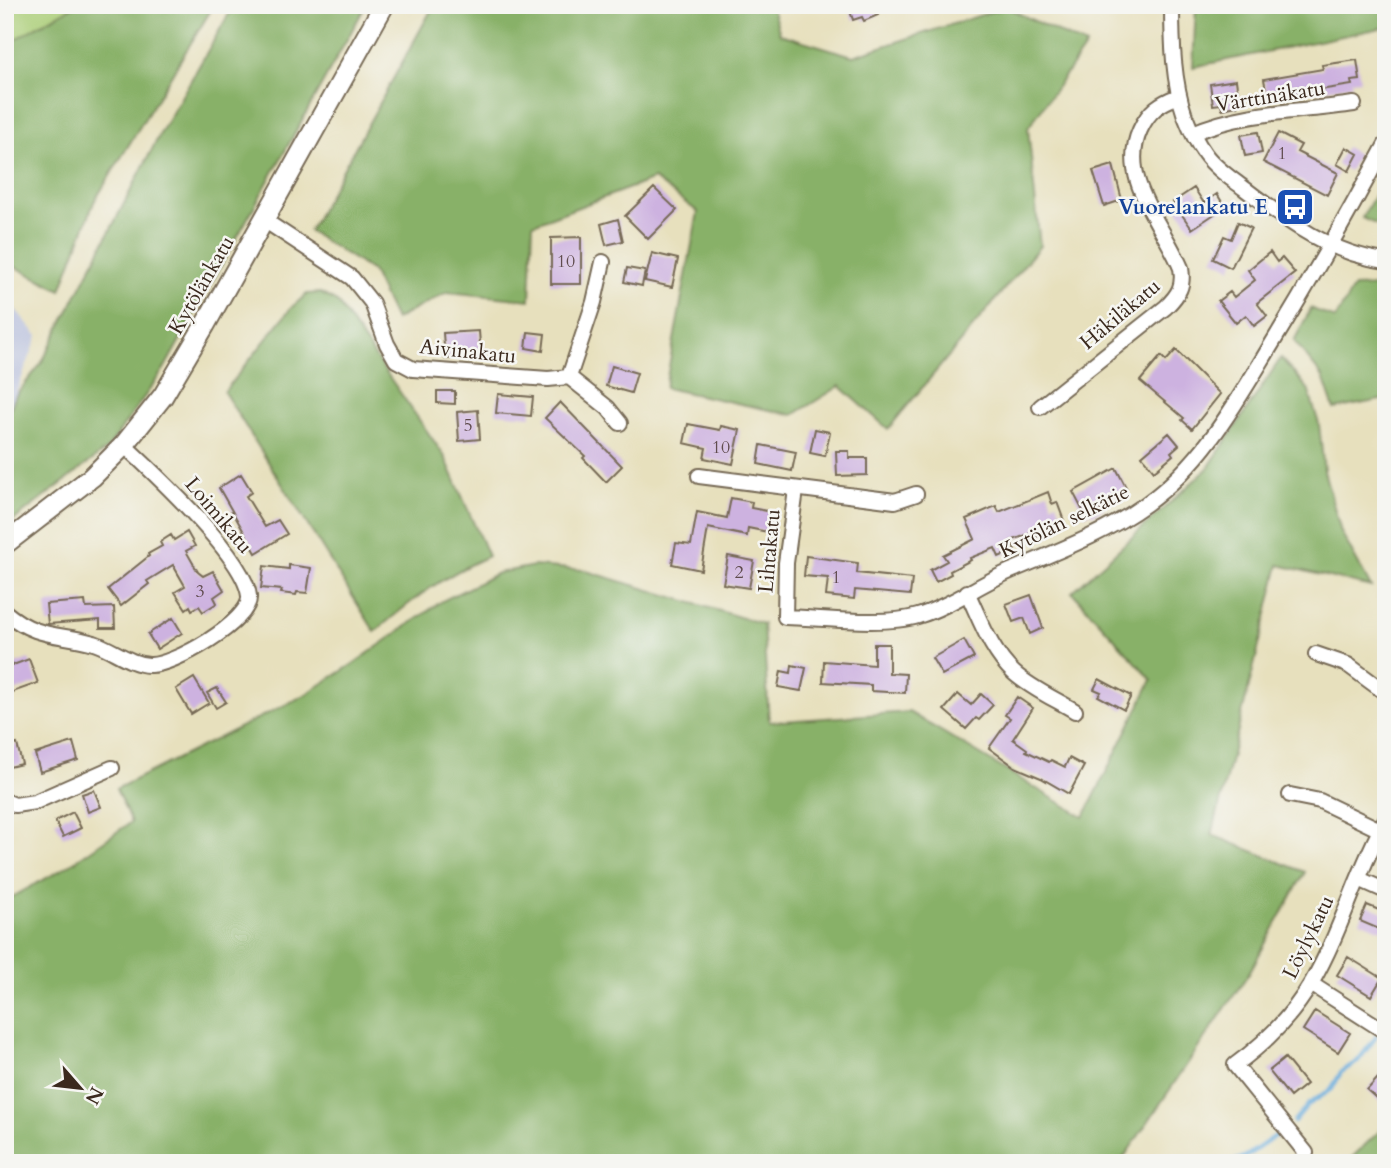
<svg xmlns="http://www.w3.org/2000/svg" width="1391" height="1168" font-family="Cardo,serif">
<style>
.industrial{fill:#bcc3de}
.green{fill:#abce78;stroke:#737c4b;stroke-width:2}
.forest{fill:#88b168;stroke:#626e43;stroke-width:2}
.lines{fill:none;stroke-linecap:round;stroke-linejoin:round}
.stream{stroke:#63a9d9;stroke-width:4.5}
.building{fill:#cdb2e0}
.street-casing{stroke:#776a56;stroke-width:18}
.secondary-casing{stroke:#776a56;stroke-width:23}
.street{stroke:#fff;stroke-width:14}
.secondary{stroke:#fff;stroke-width:19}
.labels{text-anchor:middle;stroke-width:5;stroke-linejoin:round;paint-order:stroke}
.number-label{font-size:18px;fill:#604c4e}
.street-label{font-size:21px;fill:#3b2a1e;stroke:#f6f6f2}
.transit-label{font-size:21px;font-weight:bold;fill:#164399;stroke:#f6f6f2;text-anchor:end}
</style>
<rect width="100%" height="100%" fill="#f6f6f2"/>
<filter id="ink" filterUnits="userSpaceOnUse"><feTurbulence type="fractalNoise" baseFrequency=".0143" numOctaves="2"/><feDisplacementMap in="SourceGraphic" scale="14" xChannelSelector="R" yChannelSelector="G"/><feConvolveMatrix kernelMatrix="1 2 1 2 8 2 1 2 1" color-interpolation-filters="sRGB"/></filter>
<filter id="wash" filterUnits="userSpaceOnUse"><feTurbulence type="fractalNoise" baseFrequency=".00686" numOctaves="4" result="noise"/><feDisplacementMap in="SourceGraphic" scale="28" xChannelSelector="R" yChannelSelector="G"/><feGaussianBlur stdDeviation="1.57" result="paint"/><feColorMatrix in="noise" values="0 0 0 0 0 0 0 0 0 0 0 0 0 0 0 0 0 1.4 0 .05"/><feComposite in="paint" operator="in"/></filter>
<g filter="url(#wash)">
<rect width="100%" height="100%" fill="#e7e0bd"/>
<!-- industrial -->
<path class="industrial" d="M5,297L38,336L5,421Z"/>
<!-- green -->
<path class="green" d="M5,5H76L36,27L5,46Z"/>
<!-- forest -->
<path class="forest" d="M76,5H214L94,202L61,290L5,262V46L36,27Z
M234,5H366L164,369L108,448L5,527V421L16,395L41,364L160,134Z
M434,5H771L780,34L853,56L1006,7L1086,46L1028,128L1040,246L888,429L840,386L793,415L665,388L698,212L654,179L533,224L530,300L447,292L395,320L372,271L309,231Z
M1196,5H1386V27L1193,67Z
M1386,175V229L1362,218Z
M1386,286V399L1334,409L1323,377L1294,341L1311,308L1335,319L1354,287Z
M320,293L337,302L445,457L488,556C440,578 414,598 375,632L224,392L292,307L307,294Z
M1281,358L1308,389L1319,424L1324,471L1341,532L1371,587L1279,565L1212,835L1305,872L1249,973L1120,1163H5V901L68,866L131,822L116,789L303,696L353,664L442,601L498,573L534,566L583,570L763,624L769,722L909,712L1084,817L1152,680L1072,592L1208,468Z
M1386,1125V1163H1346Z"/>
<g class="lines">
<!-- stream -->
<path class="stream" d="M1294,1122L1309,1104L1332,1089L1341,1072L1357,1062L1376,1037
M1229,1163L1245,1157L1277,1135"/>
</g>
<g id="blocks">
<!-- building -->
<path class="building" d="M848,5H874L878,15L864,21L862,17L853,20Z
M1357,60L1360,80L1351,81L1352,85L1300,93L1283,98L1282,93L1267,96L1264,79L1323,69L1322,65Z
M1236,80L1239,102H1236L1237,106L1222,109L1221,104L1213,105L1210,84Z
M1258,132L1262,153L1245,156L1241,135Z
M1278,133L1301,145L1297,152L1338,173L1327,195L1263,162Z
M1346,147L1358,154L1349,171L1337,164Z
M1113,165L1122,200L1104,206L1093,171Z
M654,188L677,210L648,239L625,216Z
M1194,188L1204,203L1217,194L1225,207L1192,229L1173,202Z
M618,219L623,241L606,245L601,224Z
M1238,222L1251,228L1231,268L1213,259L1224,236L1231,239Z
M581,237V284H551V238Z
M1270,252L1277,262L1282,258L1295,273L1257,303L1267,316L1254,326L1246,315L1236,323L1218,301L1230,292L1234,297L1255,280L1248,270Z
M652,253L678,259L672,287L645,281Z
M627,268L645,271L642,286L624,282Z
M479,331L481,357L445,359L443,333Z
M528,332L545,334L543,351L526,348Z
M1176,350L1220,394L1192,429L1182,420L1184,418L1140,381L1161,356L1166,361Z
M612,366L637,373L631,393L606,386Z
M437,391H455V404L437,403Z
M498,394L533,397L531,416L496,413Z
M560,402L622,466L606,482L583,458L585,456L545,418Z
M478,410L480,439L459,441L457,412Z
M688,424L720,430L721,426L740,430L733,464L704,458L706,448L684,443Z
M815,429L830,432L825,456L810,453Z
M1169,433L1179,445L1171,452L1173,455L1154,471L1142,456Z
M761,445L796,452L792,471L758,464Z
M836,451H849V458H867V475L837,476Z
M1116,468L1127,489L1108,500L1110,503L1103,506L1104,508L1092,515L1091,512L1085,515L1073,492Z
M241,474L252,492L246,496L265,527L278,520L287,534L256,553L219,488Z
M1048,492L1052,504L1057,502L1064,521L1056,524L1057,528L1033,538L1031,533L1011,541L1015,550L999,557L995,548L970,558L971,560L950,571L951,574L936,582L930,570L947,561L943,555L975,539L966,519L996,506L999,512Z
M731,498L752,502L751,508L772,512L768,532L748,528L747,536L708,528L701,570L672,564L676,543L691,545L697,512L727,518Z
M187,532L195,546L186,551L198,572L203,576L213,571L224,590L214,597L217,603L203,612L199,606L192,610L190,606L186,609L175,592L185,586L173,565L147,581L149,584L121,606L108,589L149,556L148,554L162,546L160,542L171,535L174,540Z
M728,556L754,561L749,588L723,584Z
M806,556L858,563L857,573L912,579L910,595L855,590L854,599L826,596L828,578L804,576Z
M289,565L311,568L307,593L297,592L296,595L281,593L282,590L261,588L264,566L289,569Z
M1031,595L1043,628L1030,634L1024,618L1013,622L1006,604Z
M85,601L86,608L114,607L115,628H100V620L48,624L46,604Z
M173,618L182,633L157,649L148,634Z
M964,640L974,658L942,675L932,658Z
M874,644H889V673L906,674L905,693L871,691V685L823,682L824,661L874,665Z
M29,659L38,683L10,693L5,679V668Z
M792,665L806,668L801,691L778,687L781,671L791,673Z
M194,678L209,703L191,714L176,689Z
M1099,679L1131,696L1124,710L1098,696L1101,692L1094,689Z
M217,688L226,702L216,708L207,693Z
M958,694L971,705L981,694L993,705L979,720L976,718L966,729L944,710Z
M1017,697L1033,708L1013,739L1027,749L1026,751L1049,762L1051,760L1065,767L1069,758L1084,766L1069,794L1041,778L1015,767L989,748L1010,718L1005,715Z
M73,742L78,760L40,772L35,754Z
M17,744L22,764L5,768V746Z
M94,790L101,807L88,812L82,794Z
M73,812L81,828L63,837L55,821Z
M1367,905L1386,913V932L1360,921Z
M1348,957L1382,978L1371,996L1337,975Z
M1315,1011L1350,1033L1338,1052L1303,1030Z
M1285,1058L1306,1084L1290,1097L1269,1071Z
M1386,1069V1107L1367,1090Z"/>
</g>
</g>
<g filter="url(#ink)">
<use href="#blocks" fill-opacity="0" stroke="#776a56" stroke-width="2"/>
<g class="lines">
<defs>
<path id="street" d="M1172,5C1172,42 1173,81 1185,116C1190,129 1197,143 1205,154C1215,168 1232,179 1245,189C1288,222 1331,254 1386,261
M1193,133C1242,111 1301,112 1354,104
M264,220L352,278L372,303L387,344L396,360L413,369L548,379L569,377L608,408L620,423
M569,377L594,302L603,262
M1040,407L1166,307C1179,294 1184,286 1181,268C1163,224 1118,179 1140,130C1149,110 1160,103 1179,96
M699,476L895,501L916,494
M796,490L786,563L785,617C821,618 885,626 918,616C951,606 981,583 1013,570C1058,551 1106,533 1146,504C1202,464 1235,405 1270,347C1311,280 1349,213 1386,144
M967,592C980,619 991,652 1014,673C1032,689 1055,699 1075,711
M5,612C37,639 58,633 94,643C113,649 129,664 149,665C171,667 252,621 249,596C245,557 154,473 124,445
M1316,654L1348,665L1386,693
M1290,795L1320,801L1380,830
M5,801L15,805L35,802L112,768
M1359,879L1386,891
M1311,984L1386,1032
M1306,1153L1235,1065C1265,1043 1293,1015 1312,982C1342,930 1357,871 1386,819"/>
<path id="secondary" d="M5,544L92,477L124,445L163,396L205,325L384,5"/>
</defs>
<!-- street casing -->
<use href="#street" class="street-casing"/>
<!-- secondary casing -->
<use href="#secondary" class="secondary-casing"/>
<!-- street -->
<use href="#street" class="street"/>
<!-- secondary -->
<use href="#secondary" class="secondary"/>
</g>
</g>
<!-- icons -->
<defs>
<symbol id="bus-square" viewBox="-11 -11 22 22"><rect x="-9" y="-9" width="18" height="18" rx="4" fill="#1a4fb4" stroke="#f6f6f2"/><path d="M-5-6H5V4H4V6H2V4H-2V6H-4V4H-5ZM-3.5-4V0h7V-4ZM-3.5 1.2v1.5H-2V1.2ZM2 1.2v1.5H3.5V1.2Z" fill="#fff"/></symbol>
</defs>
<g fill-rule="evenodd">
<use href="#bus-square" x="1273" y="185" width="44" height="44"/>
</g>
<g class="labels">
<!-- number labels -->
<g class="number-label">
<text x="1282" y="159">1</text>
<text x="566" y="267">10</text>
<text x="468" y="431">5</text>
<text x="721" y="453">10</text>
<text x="739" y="578">2</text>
<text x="836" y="583">1</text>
<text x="200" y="597">3</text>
</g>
<!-- street labels -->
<g class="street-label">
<text transform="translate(1270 96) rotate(-9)" y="7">Värttinäkatu</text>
<text transform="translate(201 285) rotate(-60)" y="7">Kytölänkatu</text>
<text transform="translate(1120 314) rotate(-40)" y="7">Häkiläkatu</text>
<text transform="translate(468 351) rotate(6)" y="7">Aivinakatu</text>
<text transform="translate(219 515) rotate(50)" y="7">Loimikatu</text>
<text transform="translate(1064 521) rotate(-26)" y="7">Kytölän selkätie</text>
<text transform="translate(769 551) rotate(-85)" y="7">Lihtakatu</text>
<text transform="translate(1308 937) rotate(-64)" y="7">Löylykatu</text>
</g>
<!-- transit labels -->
<g class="transit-label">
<text x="1268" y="214">Vuorelankatu E</text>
</g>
</g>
<!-- margin -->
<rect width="1391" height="1168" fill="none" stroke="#f6f6f2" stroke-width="28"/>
<!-- north arrow -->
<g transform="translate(80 1088) rotate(118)" stroke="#f6f6f2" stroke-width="5" paint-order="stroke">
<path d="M0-5L12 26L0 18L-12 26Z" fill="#3b2a1e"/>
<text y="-10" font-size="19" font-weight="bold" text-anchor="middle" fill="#3b2a1e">N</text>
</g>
</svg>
